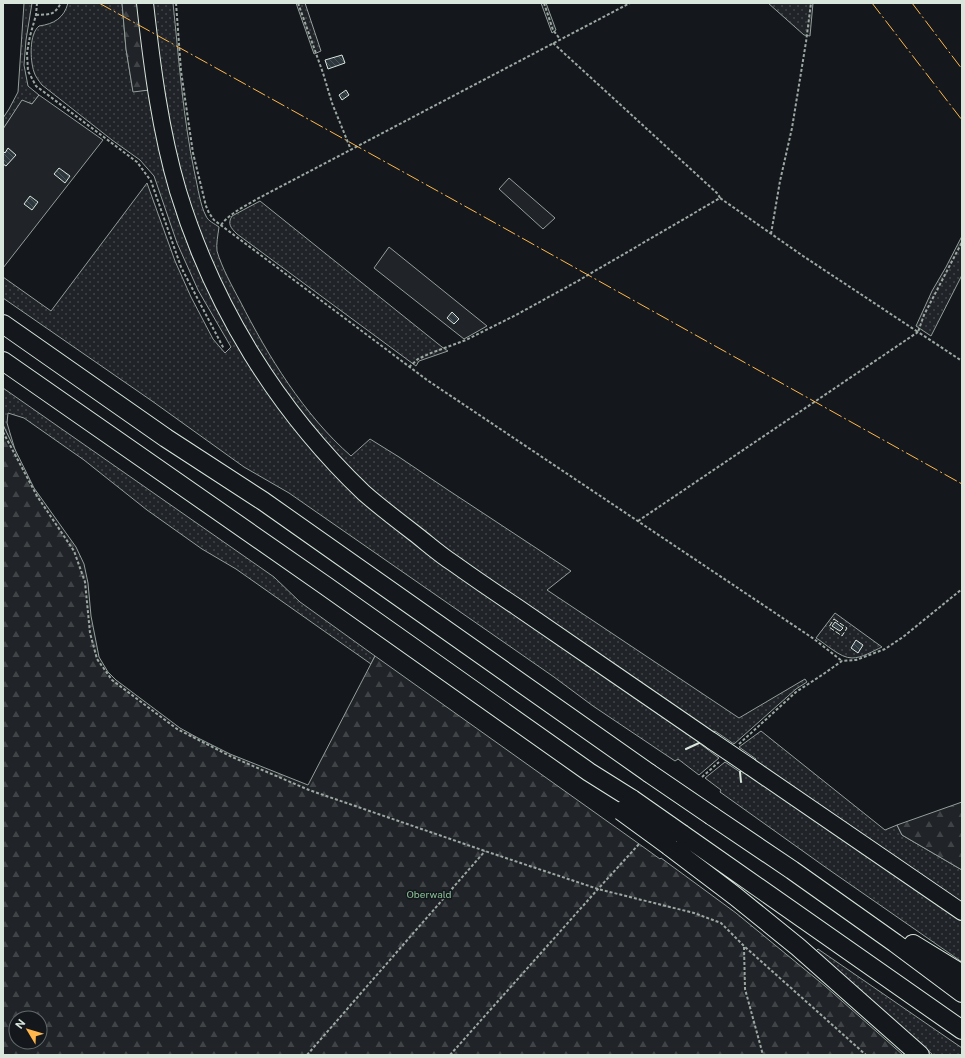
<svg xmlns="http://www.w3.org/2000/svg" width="965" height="1058" font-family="'Public Sans',sans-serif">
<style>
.grass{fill:url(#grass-dots);stroke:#939e99}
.forest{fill:url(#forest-firs);stroke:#939e99;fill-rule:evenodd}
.garden{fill:#202428;stroke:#939e99}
.building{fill:url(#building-back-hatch);stroke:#d8e6dc}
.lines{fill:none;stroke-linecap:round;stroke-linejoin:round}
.major-casing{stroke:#d8e6dc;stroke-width:18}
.highway-casing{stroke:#d8e6dc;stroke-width:20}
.path{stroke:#9da8a2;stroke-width:2;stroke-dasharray:3 2;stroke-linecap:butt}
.major{stroke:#14181c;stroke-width:16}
.highway{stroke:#14181c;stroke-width:18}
.major-bridge-casing{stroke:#d8e6dc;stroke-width:18;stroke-linecap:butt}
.highway-bridge-casing{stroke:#d8e6dc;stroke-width:20;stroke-linecap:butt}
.major-bridge{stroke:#14181c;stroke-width:16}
.highway-bridge{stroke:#14181c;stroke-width:18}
.fence{stroke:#d8e6dc;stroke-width:1;stroke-dasharray:5 2;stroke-linecap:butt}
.wall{stroke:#d8e6dc;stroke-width:2}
.power{stroke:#ffb74d;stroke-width:1;stroke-dasharray:14 3 2 3;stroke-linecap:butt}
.labels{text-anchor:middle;stroke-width:3;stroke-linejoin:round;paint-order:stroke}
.park-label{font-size:10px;fill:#8ac095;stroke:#14181c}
</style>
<defs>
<pattern id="grass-dots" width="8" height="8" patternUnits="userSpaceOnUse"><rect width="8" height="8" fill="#202428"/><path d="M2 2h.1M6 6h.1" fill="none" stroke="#404447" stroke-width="1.8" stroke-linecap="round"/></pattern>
<pattern id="forest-firs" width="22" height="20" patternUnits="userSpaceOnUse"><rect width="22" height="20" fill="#202428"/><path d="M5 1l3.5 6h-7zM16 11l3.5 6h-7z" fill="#404447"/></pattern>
<pattern id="building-back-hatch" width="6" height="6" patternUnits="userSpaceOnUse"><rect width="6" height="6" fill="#2c363c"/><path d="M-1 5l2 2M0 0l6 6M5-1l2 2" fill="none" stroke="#4a5358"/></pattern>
</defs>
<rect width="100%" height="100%" fill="#14181c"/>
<!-- grass -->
<path class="grass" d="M24,3H32L26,40L24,65L28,86L39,95L32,104L22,101L3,129V118L9,109L18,92Z
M68,3H122L126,49L133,91L149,90L166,175L177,215L193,258L212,298L235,342L256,373L345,481L701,741L699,743L719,758L699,775L678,759L675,761L593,706L554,677L289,493L244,467L152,401L3,298V277L51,311L147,183L175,261L191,297L213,339L225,353L231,347L198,290L177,243L154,176L140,160L112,140L42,85C39,81 35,76 34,72C30,60 29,34 39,26C54,24 64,18 68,3Z
M151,3H173C179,60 183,118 195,175C198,187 200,205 206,216C208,221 215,224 219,227C218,235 216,244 217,251C222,268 232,286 240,301C268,356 304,415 351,456L370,439L399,457L448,490L571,571L547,590L739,718L805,679L807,682L796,689L734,744L715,731L713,734L456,557L369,488L336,456L285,393L235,312L212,265L184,189L173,145Z
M296,3H305L321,51L314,54Z
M541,3H546L556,30L552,33Z
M768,3H813L810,36L804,35Z
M260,201L442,347L448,351L419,361L416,366L237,234C231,228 227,224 232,216Z
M962,236V275L931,336L916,326L932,291L946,267Z
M3,388L274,577L300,602L375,656L371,664L236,569L202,549L147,510L84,460L24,418L8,413L7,423L16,453L3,425Z
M835,613L882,647C873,651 862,658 852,658C840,658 826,644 816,638Z
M761,731L885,830L897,825L902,835L962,870V904L754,762L756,759L739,747Z
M725,762L740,772L743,770L962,918V962L828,869L720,792L721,790L705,778Z
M818,949L962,1048V1055H933L874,1002L817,952L816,951Z"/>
<!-- forest -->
<path class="forest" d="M122,3H138L149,90L133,92L126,49Z
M3,425L34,488L76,547L84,564L88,583L91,616L99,657L108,672L116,680L180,728L198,738L230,754L308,785L375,656L635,841L660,859L661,858L736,913L825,986L903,1055H3ZM16,1018H40V1042H16Z
M962,802V870L902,835L897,825Z"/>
<!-- garden -->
<path class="garden" d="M39,95L103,140L3,268V129L22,100L32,104Z
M509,178L555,218L543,229L499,189Z
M389,247L487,326L464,339L374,268Z"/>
<!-- building -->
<path class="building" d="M342,55L345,63L328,69L325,60Z
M346,90L349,95L342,100L339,95Z
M8,148L16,155L6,166L3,164V151L5,153Z
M59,168L70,176L65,183L54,174Z
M30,196L38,202L32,210L24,204Z
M452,312L459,319L454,324L447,318Z
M835,622L843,628L840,631L832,626Z
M856,640L863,645L858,653L851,648Z"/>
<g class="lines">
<defs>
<path id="major" d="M145,3C152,66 160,130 178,191C213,306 277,410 364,493C380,507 397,520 414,533C427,543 439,554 453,563C474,578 496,593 517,607C582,652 647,696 712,741
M749,766L962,912"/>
<path id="highway" d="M3,324L166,438L263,501L649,773
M3,361L326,586L589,772L632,799
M712,816L792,870L895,943L962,993
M682,834L962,1030
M669,846L735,896L798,947L920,1055
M913,944L962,974"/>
</defs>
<!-- major casing -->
<use href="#major" class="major-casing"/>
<!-- highway casing -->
<use href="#highway" class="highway-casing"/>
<!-- path -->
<path class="path" d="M37,3L36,15L30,36L27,53L28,71L36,86L137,162L151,181L181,267L224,349
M176,3L181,71L193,153L206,206L209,213L214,220L427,380L814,639L842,661
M298,3L323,73L332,103L351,150
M544,3L553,30L560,39
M36,15C50,14 54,16 61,3
M553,43L718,194L720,198
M221,225C230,213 244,207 257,199L630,3
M771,234L780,181L792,128L806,42L811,3
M409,367L418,359L431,353L466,340L516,315L576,282L720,198L803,256L918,332L924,315L962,242
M3,432L37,496L74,551L85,582L90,633L97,659L112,680L177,729L232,757L309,790L485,851L598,889L694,913L721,923L744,946L866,1055
M638,521L918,332L962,361
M739,744L796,692L822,675L842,661L856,660L885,649L903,637L962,589
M702,777L719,762
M744,947L745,989L763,1055
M307,1055L485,851
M450,1055L598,889L640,843"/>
<!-- major -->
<use href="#major" class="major"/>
<!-- highway -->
<use href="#highway" class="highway"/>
<defs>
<path id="major-bridge" d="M712,741L749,766"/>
<path id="highway-bridge" d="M649,773L712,816
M632,799L682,834
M621,811L669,846"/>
</defs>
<!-- major-bridge casing -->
<use href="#major-bridge" class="major-bridge-casing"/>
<!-- highway-bridge casing -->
<use href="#highway-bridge" class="highway-bridge-casing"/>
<!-- major-bridge -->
<use href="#major-bridge" class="major-bridge"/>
<!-- highway-bridge -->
<use href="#highway-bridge" class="highway-bridge"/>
<!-- fence -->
<path class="fence" d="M834,619L847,628L842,636L829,627Z"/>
<!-- wall -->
<path class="wall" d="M686,749L699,743
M740,772L741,782"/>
<!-- power -->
<path class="power" d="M99,3L479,214L962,484
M872,3L962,120
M912,3L962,69"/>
</g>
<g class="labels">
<!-- park labels -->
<g class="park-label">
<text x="429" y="898">Oberwald</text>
</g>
</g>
<!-- border -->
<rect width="965" height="1058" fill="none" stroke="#d8e6dc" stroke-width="8"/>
<!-- north arrow -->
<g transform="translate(28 1030) rotate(308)"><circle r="19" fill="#14181c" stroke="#626a69"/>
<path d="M0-3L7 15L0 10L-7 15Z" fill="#ffb74d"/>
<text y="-6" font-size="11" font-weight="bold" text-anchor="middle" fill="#d8e6dc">N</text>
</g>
</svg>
